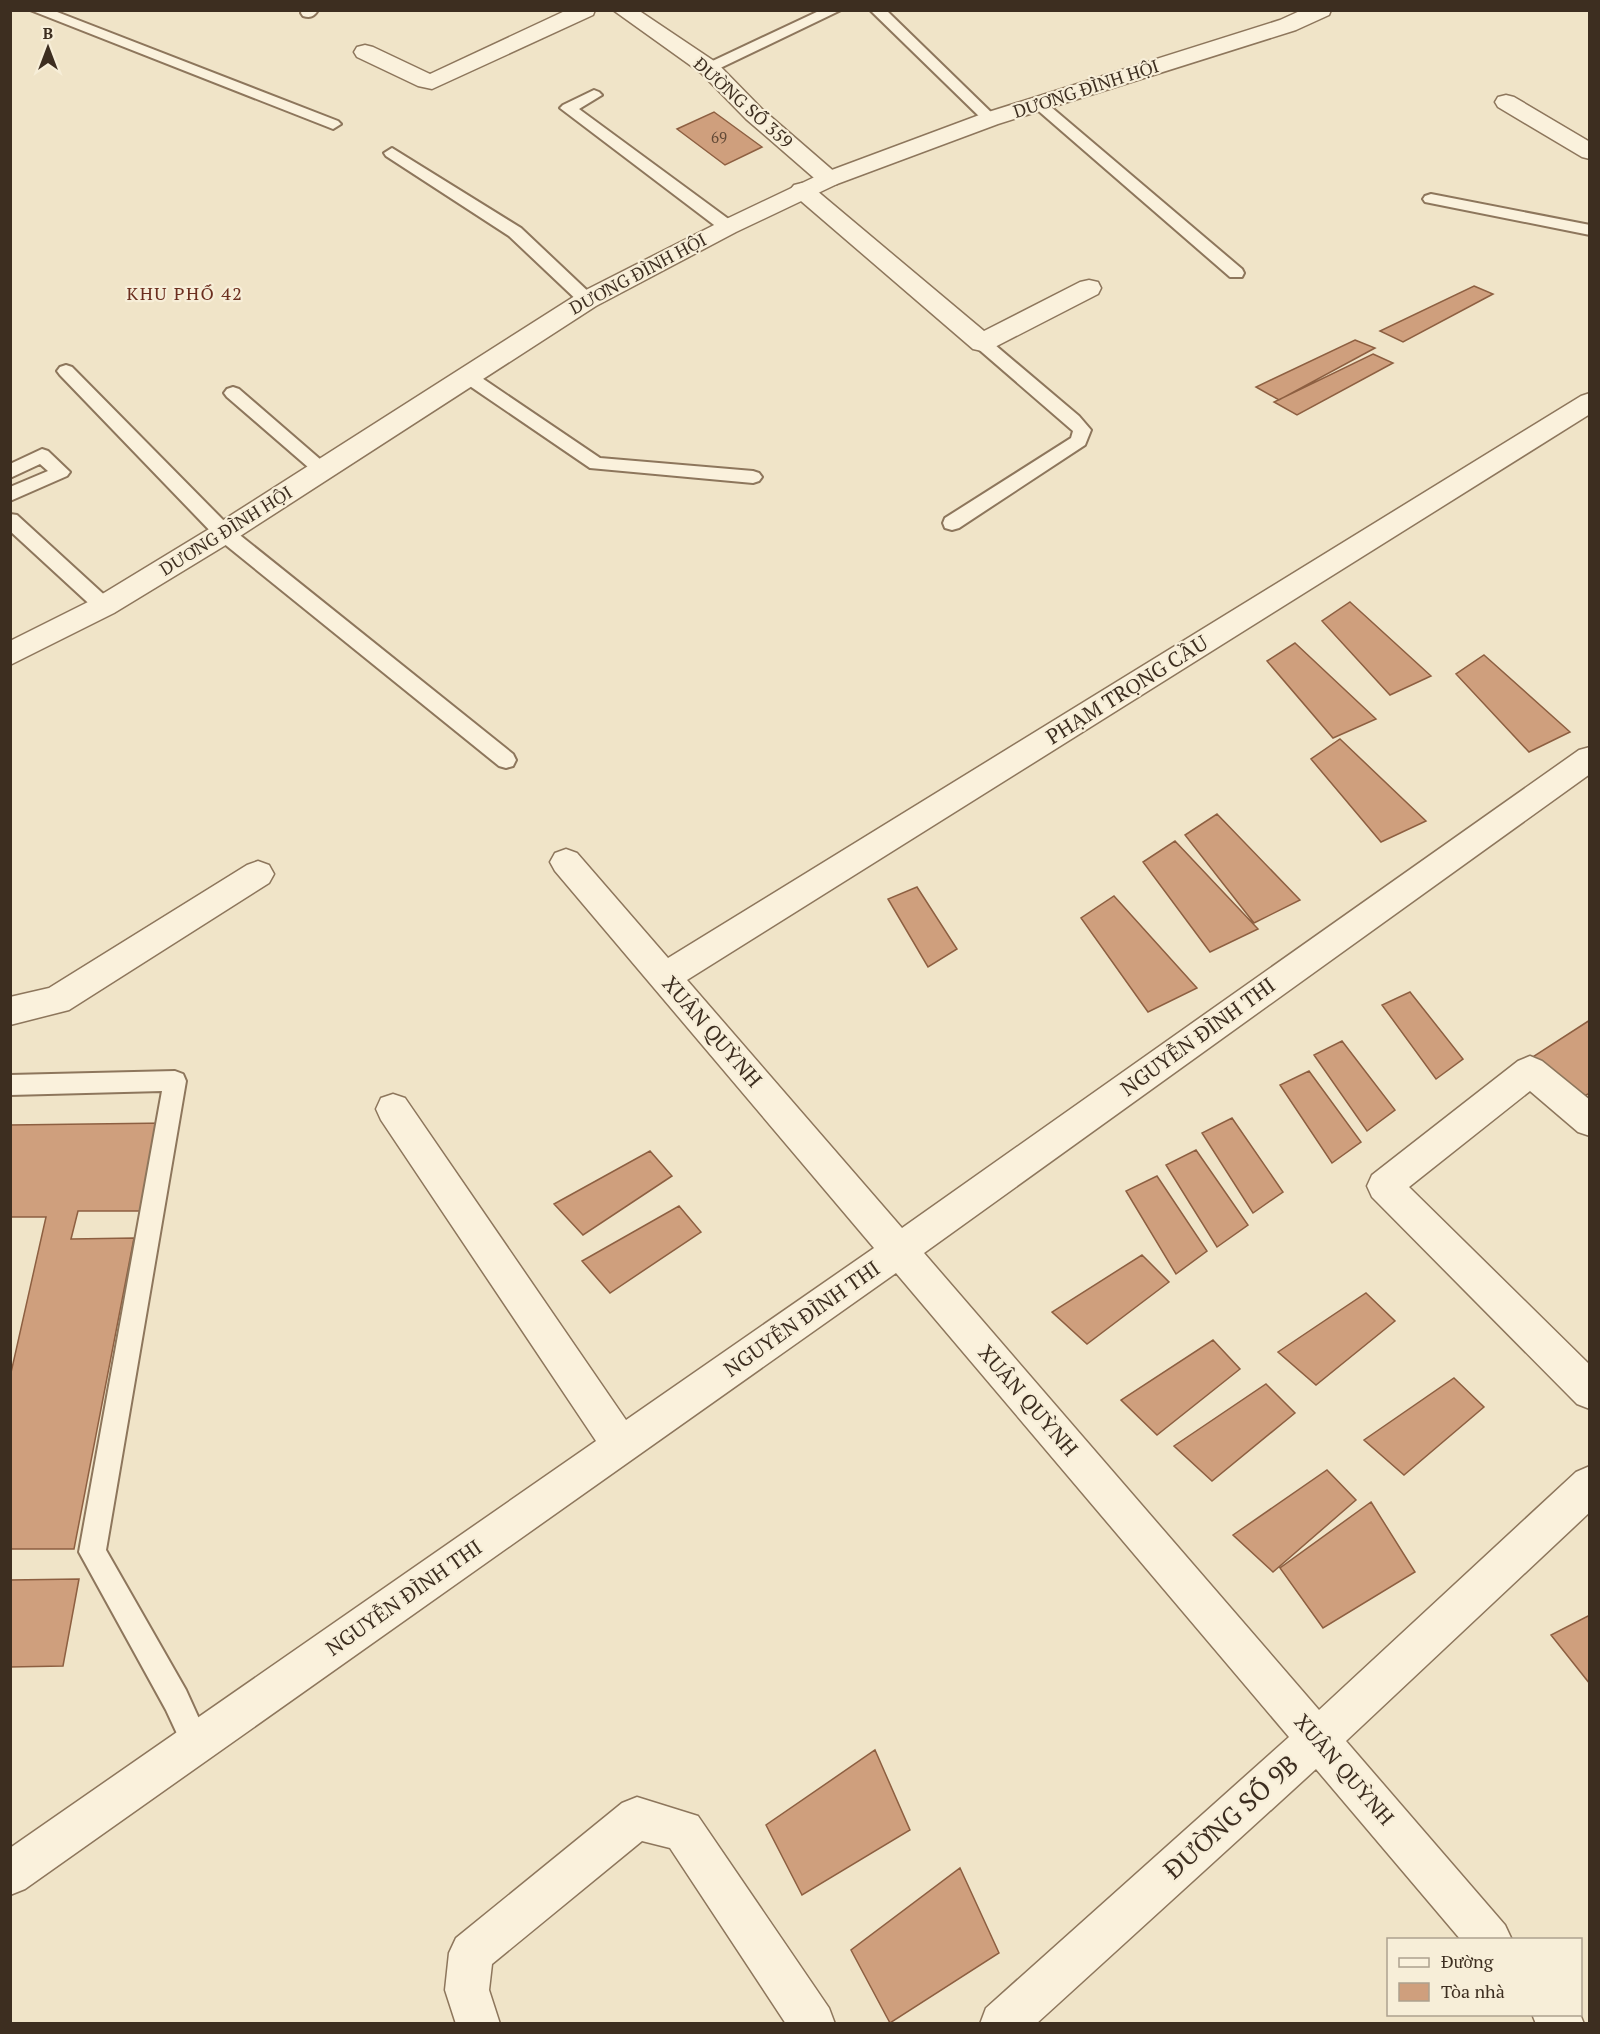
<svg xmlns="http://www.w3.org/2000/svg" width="1600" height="2034" font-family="'PT Serif',serif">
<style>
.building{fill:#cf9f7d;stroke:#8d5f41;stroke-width:1.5}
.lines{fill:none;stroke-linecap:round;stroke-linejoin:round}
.service-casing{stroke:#8d765c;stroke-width:4}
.minor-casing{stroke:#8d765c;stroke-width:3}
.tertiary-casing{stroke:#8d765c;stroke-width:3}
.service{fill:#faf1dc;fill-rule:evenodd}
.minor{fill:#faf1dc;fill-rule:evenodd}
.tertiary{fill:#faf1dc;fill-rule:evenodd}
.labels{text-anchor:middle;stroke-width:4.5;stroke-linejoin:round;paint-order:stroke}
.far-number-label{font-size:15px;fill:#624a37}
.far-street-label{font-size:18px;fill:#3d2e20;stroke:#f7eed8}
.far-neighbourhood-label{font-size:18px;letter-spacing:1.5px;fill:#6b2e1e;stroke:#f7eed8}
.street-label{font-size:21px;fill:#3d2e20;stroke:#f7eed8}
.near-street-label{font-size:26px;fill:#3d2e20;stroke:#f7eed8}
</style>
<rect width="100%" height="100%" fill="#f0e4c8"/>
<!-- building -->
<path class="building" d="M714,112L762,147L725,165L677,129Z
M1474,286L1493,294L1403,342L1380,331Z
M1355,340L1375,348L1279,400L1256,387Z
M1373,354L1393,363L1297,415L1274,402Z
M1350,602L1431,676L1390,695L1322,621Z
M1295,643L1376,719L1333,738L1267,661Z
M1484,655L1570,732L1529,752L1456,674Z
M1340,739L1426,821L1381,842L1311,759Z
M1217,814L1300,900L1254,923L1185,835Z
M1175,841L1258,929L1210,952L1143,862Z
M917,887L957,949L928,967L888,899Z
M1114,896L1197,988L1148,1012L1081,918Z
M1410,992L1463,1059L1436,1079L1382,1005Z
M1590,1020V1093L1562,1108L1522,1064Z
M1342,1041L1395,1110L1367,1131L1314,1055Z
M1309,1071L1361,1142L1332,1163L1280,1085Z
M1232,1118L1283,1192L1253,1213L1202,1133Z
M168,1123L151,1211H78L71,1239L134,1238L74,1549H10V1377L46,1217H10V1125Z
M1196,1150L1248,1225L1217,1247L1166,1165Z
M650,1151L672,1176L583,1235L554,1204Z
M1157,1176L1207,1251L1176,1274L1126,1191Z
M679,1206L701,1232L610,1293L582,1261Z
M1142,1255L1169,1282L1087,1344L1052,1312Z
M1366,1293L1395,1321L1316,1385L1278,1352Z
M1213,1340L1240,1369L1157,1435L1121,1400Z
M1454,1378L1484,1407L1404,1475L1364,1440Z
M1266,1384L1295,1413L1212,1481L1174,1446Z
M1327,1470L1356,1500L1273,1572L1233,1535Z
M1371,1502L1415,1572L1323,1628L1280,1568Z
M79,1579L63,1666L10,1667V1580Z
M1590,1615V1684L1551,1635Z
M875,1750L910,1830L802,1895L766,1825Z
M960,1868L999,1953L890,2023L851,1950Z"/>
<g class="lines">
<defs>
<path id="service" d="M30,10H52L338,121L341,124L333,129L328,127Z
M302,10H318C314,17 310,18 303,16L301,13Z
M821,10H841L714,71L709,73L701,68L704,65Z
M870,10H886L995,116L998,119L995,122H985Z
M594,90L599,92L602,95L579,109L734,223L736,227L734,231H722L560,108L563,105Z
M1039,99L1044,101L1242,269L1244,273L1242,277H1230L1034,107L1031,104Z
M392,148L521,228L593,296L595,300L593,304H581L509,236L386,156L384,153Z
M1431,194L1590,225V235L1425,202L1423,199L1425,196Z
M982,337L988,339L1079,416L1091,430L1085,445L959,528L952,530L945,528L943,523L945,518L1071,438L1073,431L976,347L973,343L976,339Z
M66,365L72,367L231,528L513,754L516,760L513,766L506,768L499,766L217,538L60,375L57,371L60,367Z
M467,370L473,372L600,458L753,471L759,473L762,477L759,481L753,483L590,468L461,380L458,376L461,372Z
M233,387L239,389L328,466L331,470L328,474L322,476L316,474L227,397L224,393L227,389Z
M42,449L48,451L70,472L67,476L10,501V487L48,471L40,464L10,478V464Z
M10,514L17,515L111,601L114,606L111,611L104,613L97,611L10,531Z
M175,1071L183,1074L186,1081L106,1550L186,1690L210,1743L206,1753L196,1757L186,1753L166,1710L79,1552L162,1091L10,1095V1075Z"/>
<path id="minor" d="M567,10H595L593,15L432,89L418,86L357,57L354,52L357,47L365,45L373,47L430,74Z
M613,10H638L717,63L762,109L837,174L841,179L837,184L829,186L821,184L746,119L701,73Z
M1506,95L1514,97L1590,142V159L1582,157L1498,107L1495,102L1498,97Z
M802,183L810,185L984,331L1080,282L1089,280L1098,282L1101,288L1098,294L991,349L982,351L973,349L794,195L790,190L794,185Z
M1590,393V414L687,980L902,1228L1579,750L1590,747V774L924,1253L1319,1710L1576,1472L1590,1466V1512L1346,1741L1505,1925L1512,1940H1461L1316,1769L1036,2024H980L986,2008L1289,1737L896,1273L25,1889L10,1895V1848L596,1441L381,1120L376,1109L381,1098L393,1094L405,1098L626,1420L874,1248L555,871L550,862L555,853L566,849L577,853L668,958L1581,396Z
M258,861L269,865L274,874L269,883L69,1010L10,1025V997L49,988L247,865Z
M1530,1056L1542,1061L1590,1100V1136L1578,1132L1530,1091L1409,1187L1590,1365V1409L1577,1404L1372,1197L1367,1186L1372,1175L1518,1061Z
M637,1797L698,1816L829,2008L835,2024H786L670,1848L642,1841L492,1964L489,1990L500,2024H456L445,1990L449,1953L456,1938L622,1803Z
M1532,2014H1580L1584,2024H1536Z"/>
<path id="tertiary" d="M1302,10H1331L1329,15L1296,30L998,124L837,184L736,232L596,306L234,540L114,613L10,665V641L94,599L214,526L578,294L720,222L821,174L982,114L1280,20Z"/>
</defs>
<!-- service casing -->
<use href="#service" class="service-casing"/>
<!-- minor casing -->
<use href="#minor" class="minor-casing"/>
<!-- tertiary casing -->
<use href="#tertiary" class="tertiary-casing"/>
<!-- service -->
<use href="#service" class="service"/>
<!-- minor -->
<use href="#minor" class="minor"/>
<!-- tertiary -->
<use href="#tertiary" class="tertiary"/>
</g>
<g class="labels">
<!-- far-number labels -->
<g class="far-number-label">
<text x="719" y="143">69</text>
</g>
<!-- far-street labels -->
<g class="far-street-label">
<text transform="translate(1086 89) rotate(-18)" y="6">DƯƠNG ĐÌNH HỘI</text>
<text transform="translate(743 103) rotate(42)" y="6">ĐƯỜNG SỐ 359</text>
<text transform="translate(638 274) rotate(-28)" y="6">DƯƠNG ĐÌNH HỘI</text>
<text transform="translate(226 531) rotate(-32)" y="6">DƯƠNG ĐÌNH HỘI</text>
</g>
<!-- far-neighbourhood labels -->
<g class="far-neighbourhood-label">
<text x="185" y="300">KHU PHỐ 42</text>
</g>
<!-- street labels -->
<g class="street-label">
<text transform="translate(1127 690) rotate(-32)" y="7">PHẠM TRỌNG CẦU</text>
<text transform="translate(712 1032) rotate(49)" y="7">XUÂN QUỲNH</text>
<text transform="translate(1198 1037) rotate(-36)" y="7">NGUYỄN ĐÌNH THI</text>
<text transform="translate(802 1319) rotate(-35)" y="7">NGUYỄN ĐÌNH THI</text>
<text transform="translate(1028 1401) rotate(49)" y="7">XUÂN QUỲNH</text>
<text transform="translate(404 1598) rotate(-35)" y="7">NGUYỄN ĐÌNH THI</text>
<text transform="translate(1344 1770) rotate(49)" y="7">XUÂN QUỲNH</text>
</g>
<!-- near-street labels -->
<g class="near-street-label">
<text transform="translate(1231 1817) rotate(-42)" y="9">ĐƯỜNG SỐ 9B</text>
</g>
</g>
<!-- border -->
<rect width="1600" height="2034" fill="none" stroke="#3d2e20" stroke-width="24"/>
<!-- legend -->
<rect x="1387" y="1938" width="195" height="78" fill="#f7eed8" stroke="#ada18e" stroke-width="1.5"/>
<rect x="1399" y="1958" width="30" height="9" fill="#faf1dc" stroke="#ada18e" stroke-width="1.5"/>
<text x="1441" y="1968" font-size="18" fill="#3d2e20">Đường</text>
<rect x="1399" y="1983" width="30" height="18" fill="#cf9f7d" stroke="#ada18e" stroke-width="1.5"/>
<text x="1441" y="1998" font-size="18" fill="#3d2e20">Tòa nhà</text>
<!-- north arrow -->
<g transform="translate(48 48)" stroke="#f7eed8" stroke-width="4.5" paint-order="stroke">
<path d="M0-4.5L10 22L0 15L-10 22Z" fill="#3d2e20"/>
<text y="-9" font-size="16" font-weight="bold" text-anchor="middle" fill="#3d2e20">B</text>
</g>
</svg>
